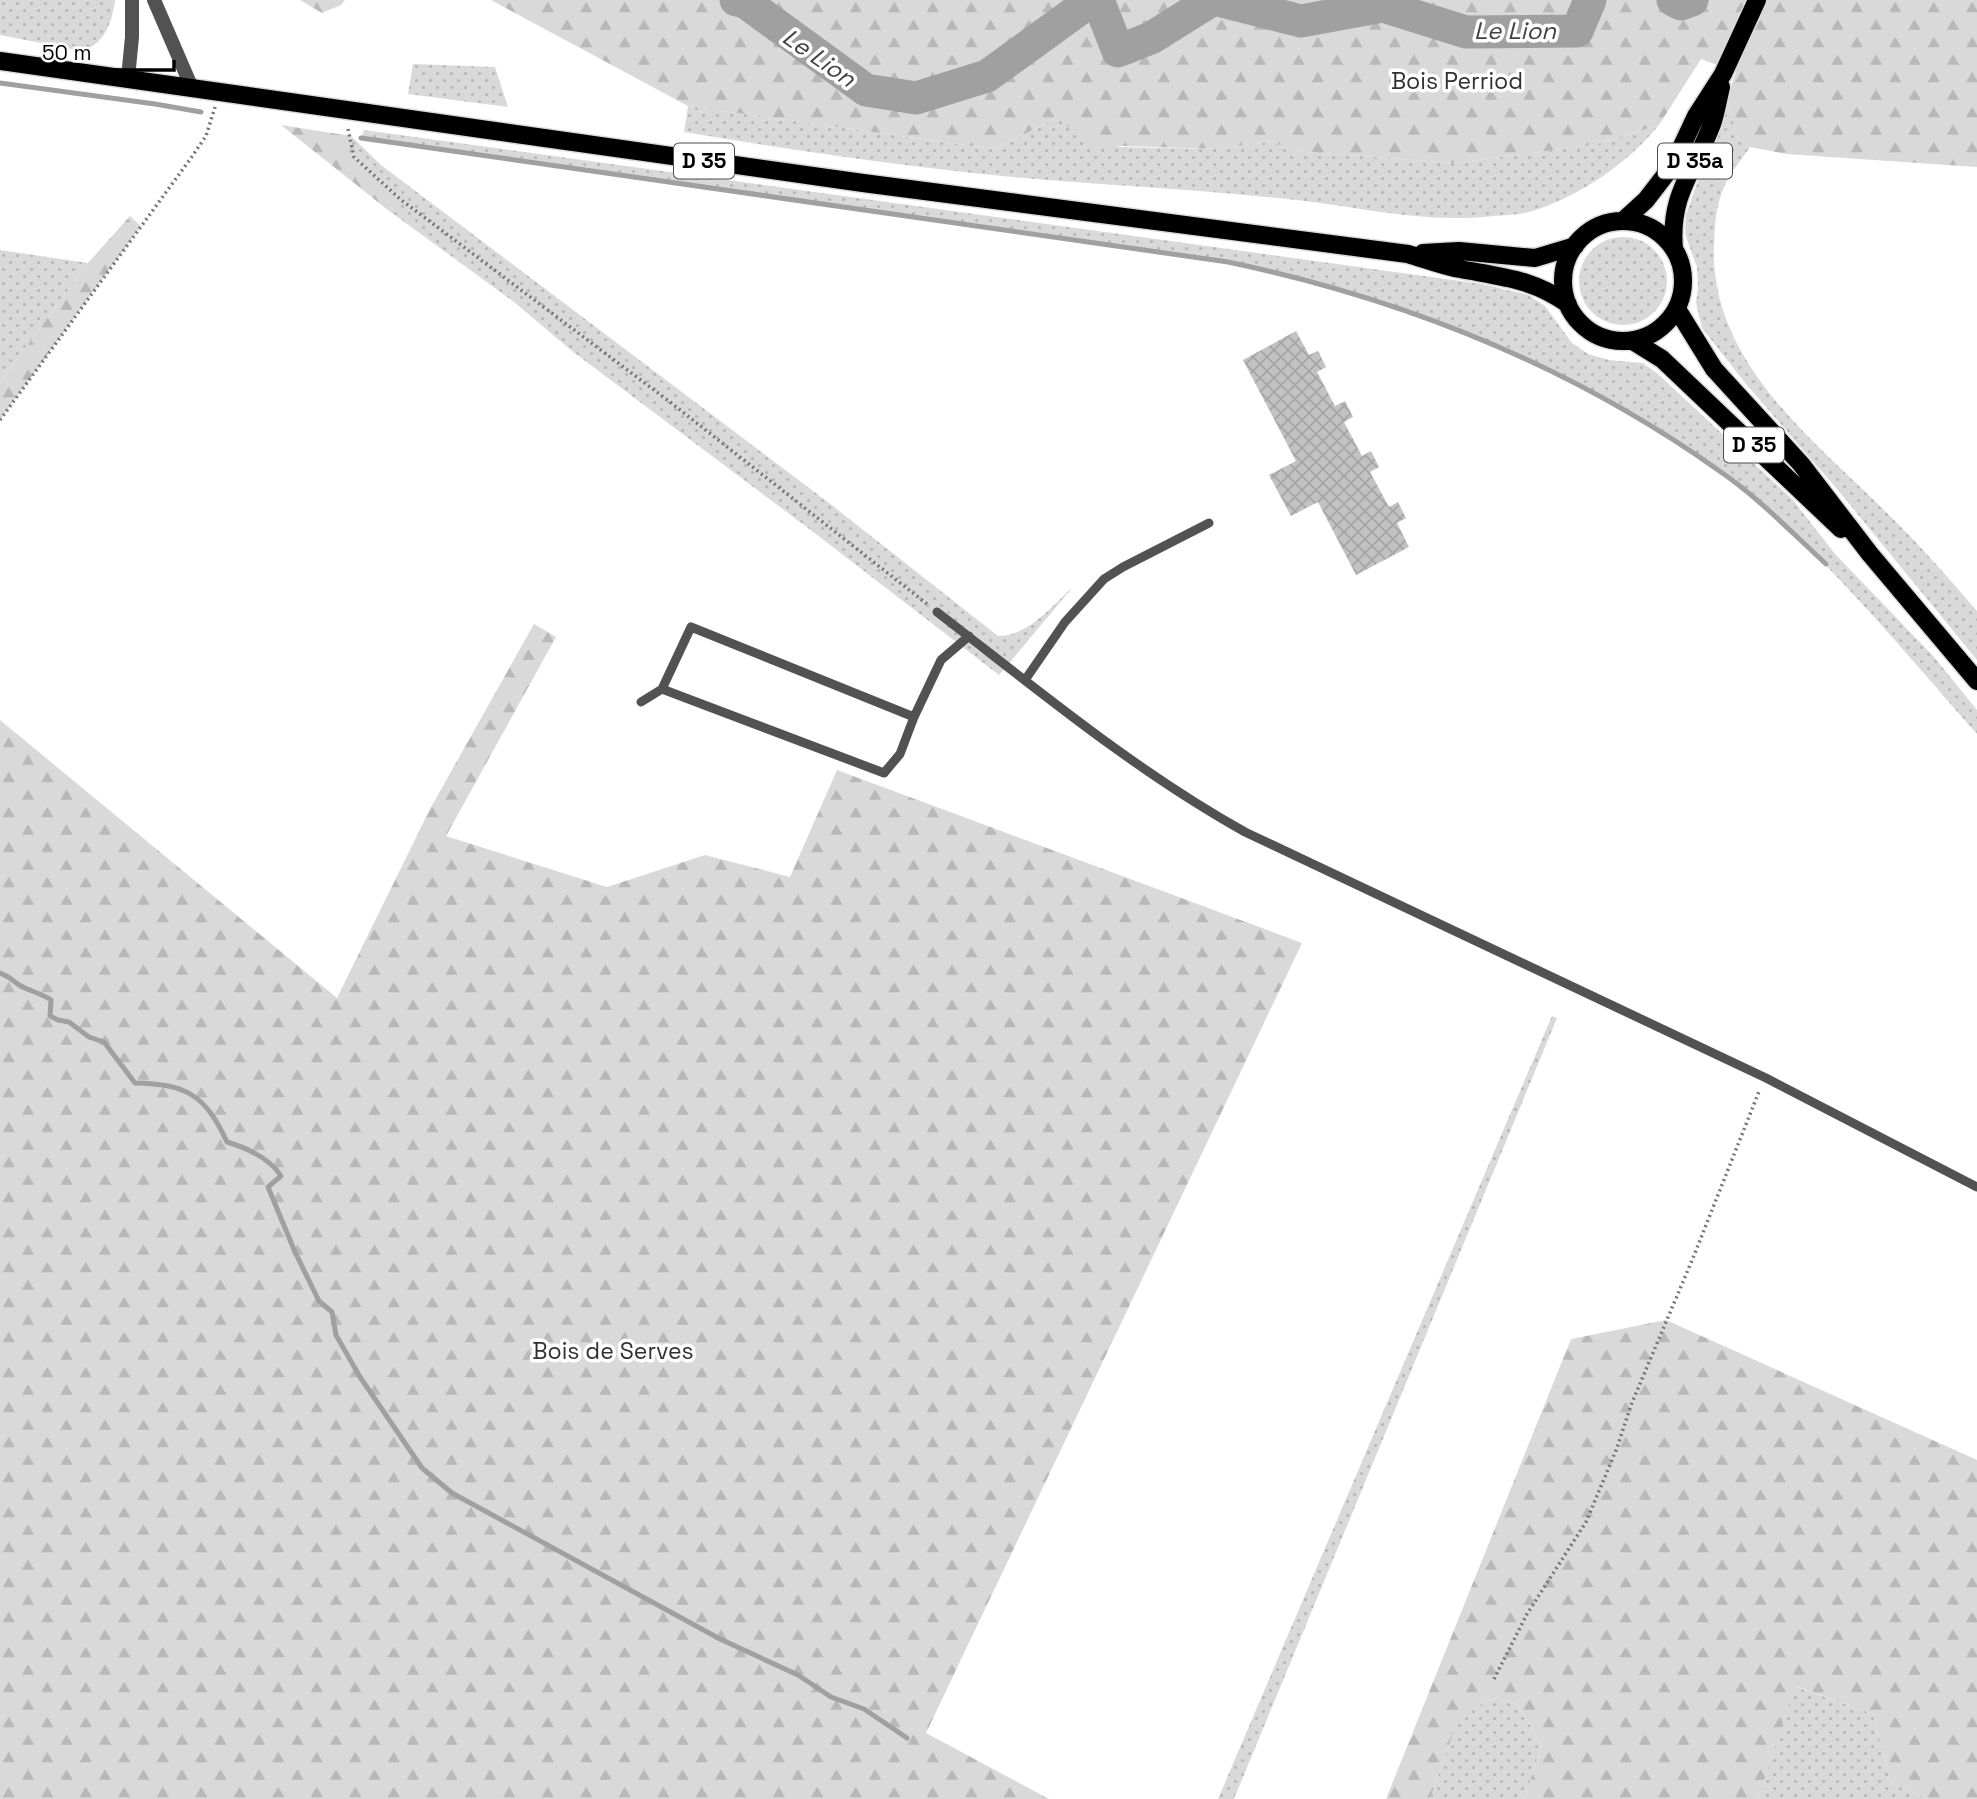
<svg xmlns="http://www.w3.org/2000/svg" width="1977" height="1799" font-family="'Space Grotesk',sans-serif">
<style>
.grass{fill:url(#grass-dots)}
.forest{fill:url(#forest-firs)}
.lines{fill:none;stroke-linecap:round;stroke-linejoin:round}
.stream{stroke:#a0a0a0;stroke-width:5}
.river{stroke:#a0a0a0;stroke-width:33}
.building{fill:url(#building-cross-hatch)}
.primary-casing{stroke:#dbdbdb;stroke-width:21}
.path{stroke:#747474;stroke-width:3.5;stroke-dasharray:2 3.5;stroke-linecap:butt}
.lane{stroke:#525252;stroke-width:9}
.street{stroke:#525252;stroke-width:14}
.primary{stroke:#000;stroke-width:18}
.labels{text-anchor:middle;stroke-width:7;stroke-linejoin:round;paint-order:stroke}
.shield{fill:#fff;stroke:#4c4c4c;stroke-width:2}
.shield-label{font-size:21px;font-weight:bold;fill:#000}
.park-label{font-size:23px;fill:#303030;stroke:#fff}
.water-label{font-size:24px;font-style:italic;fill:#414141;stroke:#fff}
</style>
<defs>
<pattern id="grass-dots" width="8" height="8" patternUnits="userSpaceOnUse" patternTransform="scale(1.75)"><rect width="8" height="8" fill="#d9d9d9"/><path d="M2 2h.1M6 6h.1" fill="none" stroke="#b8b8b8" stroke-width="1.8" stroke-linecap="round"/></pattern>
<pattern id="forest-firs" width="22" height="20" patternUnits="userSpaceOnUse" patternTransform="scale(1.75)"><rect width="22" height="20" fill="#d9d9d9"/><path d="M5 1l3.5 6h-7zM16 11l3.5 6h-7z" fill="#b8b8b8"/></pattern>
<pattern id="building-cross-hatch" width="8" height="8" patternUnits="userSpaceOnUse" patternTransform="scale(1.75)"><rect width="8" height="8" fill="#c2c2c2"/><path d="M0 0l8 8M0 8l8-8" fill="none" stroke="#a5a5a5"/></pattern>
</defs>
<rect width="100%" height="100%" fill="#fff"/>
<!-- grass -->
<path class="grass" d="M0,0H115C112,22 105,44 82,51L0,35Z
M413,64L495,67L508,107L408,94Z
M1727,98L1738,138L1750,147C1741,161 1731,171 1724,187C1716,205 1715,224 1714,244C1709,358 1808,436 1883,509C1916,541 1947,576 1977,611V660L1837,489L1746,384L1702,328L1696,303L1698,287L1697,267L1685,234L1686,215Z
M688,106L994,149L1057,118L1120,147L1218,149L1272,141L1292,151L1455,163L1593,145L1659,125C1628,163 1578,198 1529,212C1518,215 1505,215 1493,216C1422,224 1357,206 1288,199C1183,188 1077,184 972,173C875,162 779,148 684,132Z
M364,130L1482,284L1528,295L1545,306L1572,343L1588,354L1609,360L1643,363L1658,374L1792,499L1836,555L1934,657L1977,710V734C1907,655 1839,572 1760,502C1725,472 1686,447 1646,423C1515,344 1378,294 1228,262L361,138Z
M351,136L381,165L829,503L998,636C1028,636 1052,606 1073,587L999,675L812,531L572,351L514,302L388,210L399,198L354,157Z
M1579 281a44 44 0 1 1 88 0a44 44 0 1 1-88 0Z
M0,250L88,263L0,382Z
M1552,1016L1557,1018L1234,1799H1218Z
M1794,1686L1873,1714L1891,1783L1928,1799H1758Z
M1498,1697L1519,1706L1542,1745L1524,1799H1430L1457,1721L1483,1703Z"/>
<!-- forest -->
<path class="forest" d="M300,0H345L341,5L322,13Z
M491,0H1977V167L1786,154L1750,147L1738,138L1727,98L1736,72L1701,59L1659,125L1593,145L1455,163L1292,151L1272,141L1218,149L1090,145L1057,118L994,149L688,106Z
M281,125L351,136L354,157L400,199L388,210Z
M130,216L141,226L0,420V382L88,263Z
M534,624L556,637L446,836L607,887L705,855L790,877L837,770L1302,943L926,1733L1049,1799H0V720L337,998L430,809Z
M1666,1320L1977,1460V1799H1928L1891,1783L1873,1714L1795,1686L1758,1799H1524L1542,1745L1519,1706L1498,1697L1483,1703L1457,1722L1430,1799H1386L1571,1339Z"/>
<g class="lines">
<!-- stream -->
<path class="stream" d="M0,83L155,104L201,112
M361,138L1228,262C1404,299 1571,366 1718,470C1758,497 1791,532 1826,564
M0,973C9,976 12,980 19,985C29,991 41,993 51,1000L50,1016L58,1020L69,1022L89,1037L104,1042L135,1083C187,1084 205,1095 227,1142C247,1148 270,1159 281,1176L268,1187L295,1252L319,1301L332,1312L336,1335L360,1377L422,1468L452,1493L720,1639L798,1675L831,1697L864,1709L907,1738"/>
<!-- river -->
<path class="river" d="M736,0L745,2L866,90L916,98L987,76L1092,0
M1098,0L1118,51L1151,38L1212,0
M1218,0L1301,21L1383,6L1466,32L1577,31L1590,0
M1673,0L1681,4L1692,0"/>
</g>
<!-- building -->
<path class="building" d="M1296,331L1309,355L1318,351L1326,367L1317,372L1335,406L1345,401L1353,417L1344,422L1362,456L1371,451L1379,467L1370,472L1389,507L1398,502L1406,518L1397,523L1409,547L1356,575L1318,502L1291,516L1269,475L1296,461L1243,360Z"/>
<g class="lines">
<defs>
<path id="primary" d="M0,61L863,183L1408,254C1425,259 1443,266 1460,269C1502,277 1533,279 1568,304
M1623,221L1646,200L1673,165L1696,116L1723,74L1757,0
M1563 281a60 60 0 1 1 120 0a60 60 0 1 1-120 0Z
M1674,249C1669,194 1694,172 1712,124C1716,113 1718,99 1721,87
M1423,253L1459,251L1535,258L1575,246
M1677,309L1714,369L1801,464L1870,554L1977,681
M1633,341L1662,359L1841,529"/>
</defs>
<!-- primary casing -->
<use href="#primary" class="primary-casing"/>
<!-- path -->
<path class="path" d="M348,129L354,157L400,199L670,402L927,604
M0,420L191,158L206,136L215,107
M1494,1679L1527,1614L1586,1522L1617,1448L1631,1405L1693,1258L1760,1089"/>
<!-- lane -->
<path class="lane" d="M937,612C1037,689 1134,770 1245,832L1766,1078L1977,1187
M1025,680L1065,622L1104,579L1123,567L1209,523
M662,689L691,627L914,717
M641,702L662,689L884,773L900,754L914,717L941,660L969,636"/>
<!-- street -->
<path class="street" d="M154,0L192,88
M128,78L132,37V0"/>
<!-- primary -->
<use href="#primary" class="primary"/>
</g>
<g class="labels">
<!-- shield labels -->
<g class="shield">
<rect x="674" y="143.5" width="60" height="35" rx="5"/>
<rect x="1658" y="143.5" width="74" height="35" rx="5"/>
<rect x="1724" y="427.5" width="60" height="35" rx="5"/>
</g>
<g class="shield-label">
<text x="704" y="168">D 35</text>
<text x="1695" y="168">D 35a</text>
<text x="1754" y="452">D 35</text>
</g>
<!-- park labels -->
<g class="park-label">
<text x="1457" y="89">Bois Perriod</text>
<text x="613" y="1359">Bois de Serves</text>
</g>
<!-- water labels -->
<g class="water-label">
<text x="1515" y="39">Le Lion</text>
<text transform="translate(819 58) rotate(35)" y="8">Le Lion</text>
</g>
</g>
<!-- scale -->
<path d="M32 60v10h142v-10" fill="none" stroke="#000000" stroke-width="3.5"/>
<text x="42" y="60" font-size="21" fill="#000000" stroke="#ffffff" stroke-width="5" paint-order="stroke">50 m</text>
</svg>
